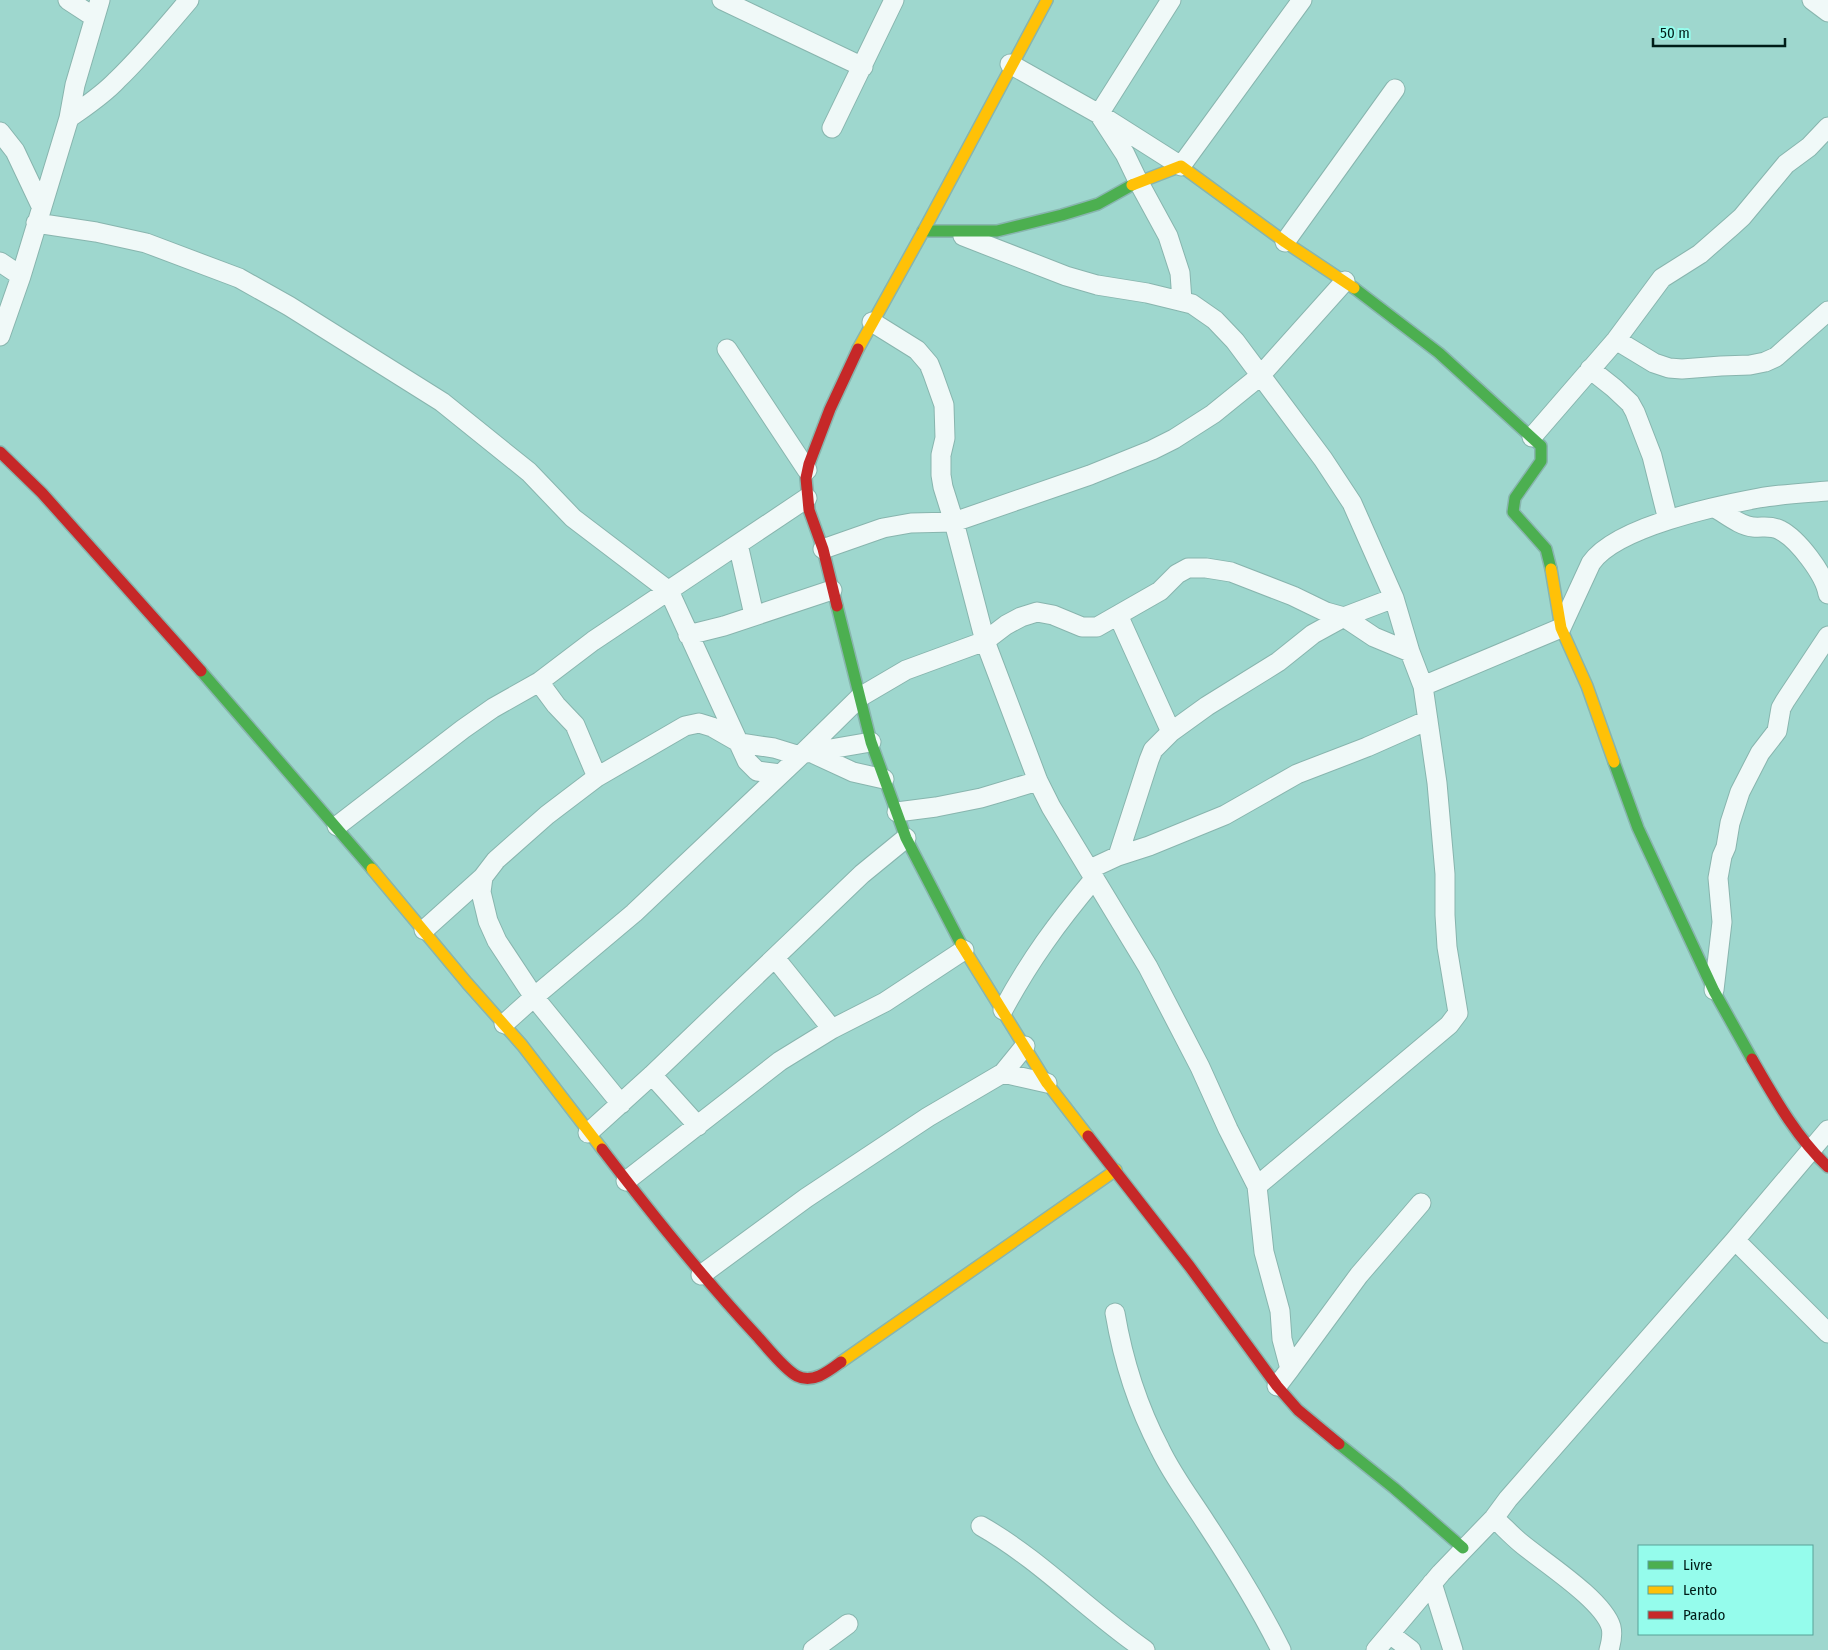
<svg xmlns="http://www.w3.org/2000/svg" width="1828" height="1650" font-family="'Fira Sans Condensed',sans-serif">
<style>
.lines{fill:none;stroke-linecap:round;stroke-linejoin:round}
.street-casing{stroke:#88b5ae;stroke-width:21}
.fast-casing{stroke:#88b5ae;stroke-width:14}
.slow-casing{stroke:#88b5ae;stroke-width:14}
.jam-casing{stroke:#88b5ae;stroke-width:14}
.street{stroke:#f0f9f8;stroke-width:19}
.fast{stroke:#4caf50;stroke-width:11}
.slow{stroke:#ffc107;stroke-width:11}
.jam{stroke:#c62828;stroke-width:11}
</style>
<rect width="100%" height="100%" fill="#9ed7ce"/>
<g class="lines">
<defs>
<path id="street" d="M68,0L94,17
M722,0L863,67
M1171,0L1099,114L1125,154L1138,181L1168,236L1180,273L1182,301
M1812,0L1828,12
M1010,64L1099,114L1181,166L1302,0
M69,118C86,106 103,95 117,80C143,55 166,27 189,0
M832,128L894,0
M0,132L15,151L41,206
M36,223L96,232L146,243L239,278L289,306L442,402L529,472L573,518L669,591L747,761L757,771L780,774
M963,236L1066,276L1097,285L1147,293L1192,304L1215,320L1235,341L1323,459L1352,503L1394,598L1410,652L1423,686L1437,783L1445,874V915L1447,947L1458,1013L1449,1025L1257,1186
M1285,242L1395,89
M0,262L21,276
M872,322L917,350L929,364L933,374L944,405L945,438L941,455V475L943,487L954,522L985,641L1038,781L1051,807L1148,967L1200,1067L1228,1129L1257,1186L1264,1252L1280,1311L1282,1339L1290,1369L1277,1386
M0,336L21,276L69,118L75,85L100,0
M1616,340L1654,363L1669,368L1682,369L1721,366L1750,365L1765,362L1776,357L1828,311
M727,349L807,470
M1590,369L1614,388L1630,403L1635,412L1652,456L1668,520
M1532,437L1616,340L1662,278L1700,254L1732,226L1742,217L1786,164L1809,147L1828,127
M1715,508C1726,514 1740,526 1753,527C1762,528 1771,525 1780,530C1798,539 1825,575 1828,594
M738,544L754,615
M823,549L883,528L911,523L954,522L1090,475L1152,450L1174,439L1213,414L1260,376L1345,281
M1118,615L1171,732
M688,635L724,626L832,590
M539,682L556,705L575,725L597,777L685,726L699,723L712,727L740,743L774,748L800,756
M1423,686L1561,628L1591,563C1616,527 1716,506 1759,498C1782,494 1805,493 1828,491
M807,753L871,742
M812,753L853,772L884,779
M597,777L547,815L496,860L483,877L481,892L488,921L497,941L534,997L621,1104
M897,812L936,807L981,798L1038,781
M337,826L463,729L493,708L539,682L593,641L807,498
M1118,856L1149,760L1153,750L1171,732L1207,706L1278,662L1313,634L1344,617L1394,598
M1090,869L1118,856L1149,846L1225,815L1297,774L1367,747L1428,720
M424,930L483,877
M775,958L832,1029
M1714,990L1722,922L1718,878L1722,856L1726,847L1730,823L1740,792L1760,753L1777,731L1781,708L1785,701L1828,636
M1003,1010C1030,960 1057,923 1094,879
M504,1024L534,997L634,913L800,756L860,697L906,670L985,641L1006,625L1021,617L1037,612L1053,615L1082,627H1097L1160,591L1177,574L1188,568H1206L1231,572L1293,596L1326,612L1344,617L1374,637L1410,652
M1003,1073L1047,1083
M652,1075L698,1126
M588,1133L652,1075L862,874L906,838
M626,1181L780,1061L832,1029L885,1002L964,950
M1735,1240L1828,1333
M701,1275L806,1198L928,1117L1003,1073L1025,1046
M1115,1313C1123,1360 1138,1407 1160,1449C1173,1476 1190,1498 1206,1523C1233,1564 1259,1606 1281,1650
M1290,1369L1359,1275L1421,1203
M1494,1518C1503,1526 1512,1536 1522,1544C1545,1563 1603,1600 1611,1627C1613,1635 1611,1643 1609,1650
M981,1526C1041,1560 1088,1611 1145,1650
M1432,1583L1453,1650
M1390,1634L1411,1650
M813,1650L848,1624
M1376,1650L1441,1573L1494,1518L1508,1499L1735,1240L1828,1130"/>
<path id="fast" d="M923,231H997L1062,215L1098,204L1132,185
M1354,288L1439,353L1541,446V461L1515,498L1513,512L1546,549L1551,569
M837,606L871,742L906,838L961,944
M201,671L372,869
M1614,762L1638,828L1714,991L1752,1059
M1339,1444L1394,1488L1463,1548"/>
<path id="slow" d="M1132,185L1181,166L1285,242L1354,288
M858,349L924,230L1047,0
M1551,569L1561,628L1587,686L1614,762
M372,869L467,983L522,1045L602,1149
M961,944L1047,1083L1088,1136
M841,1362L1116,1170"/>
<path id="jam" d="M0,452L42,493L201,671
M837,606L823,549L809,510L806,478L809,464L830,409L858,349
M1752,1059C1774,1097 1796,1137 1828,1167
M1088,1136L1190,1267L1277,1386L1298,1410L1339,1444
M602,1149C651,1213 702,1277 757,1336C766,1346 785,1370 797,1376C813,1384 829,1371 841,1362"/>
</defs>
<!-- street casing -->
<use href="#street" class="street-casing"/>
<!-- fast casing -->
<use href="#fast" class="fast-casing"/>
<!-- slow casing -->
<use href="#slow" class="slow-casing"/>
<!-- jam casing -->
<use href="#jam" class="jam-casing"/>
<!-- street -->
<use href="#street" class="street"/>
<!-- fast -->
<use href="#fast" class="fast"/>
<!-- slow -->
<use href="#slow" class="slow"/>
<!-- jam -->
<use href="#jam" class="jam"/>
</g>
<!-- legend -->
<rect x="1638" y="1545" width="175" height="90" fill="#95fcec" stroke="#59a297"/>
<rect x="1648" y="1561" width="25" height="8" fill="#4caf50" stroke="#59a297"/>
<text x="1683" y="1570" font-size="15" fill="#001c18">Livre</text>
<rect x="1648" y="1586" width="25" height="8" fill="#ffc107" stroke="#59a297"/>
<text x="1683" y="1595" font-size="15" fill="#001c18">Lento</text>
<rect x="1648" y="1611" width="25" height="8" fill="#c62828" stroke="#59a297"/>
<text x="1683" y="1620" font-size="15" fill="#001c18">Parado</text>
<!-- scale -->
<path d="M1653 38v8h132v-8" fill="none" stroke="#001c18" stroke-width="2.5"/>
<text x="1660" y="38" font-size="15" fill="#001c18" stroke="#95fcec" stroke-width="4" paint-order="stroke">50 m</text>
</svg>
